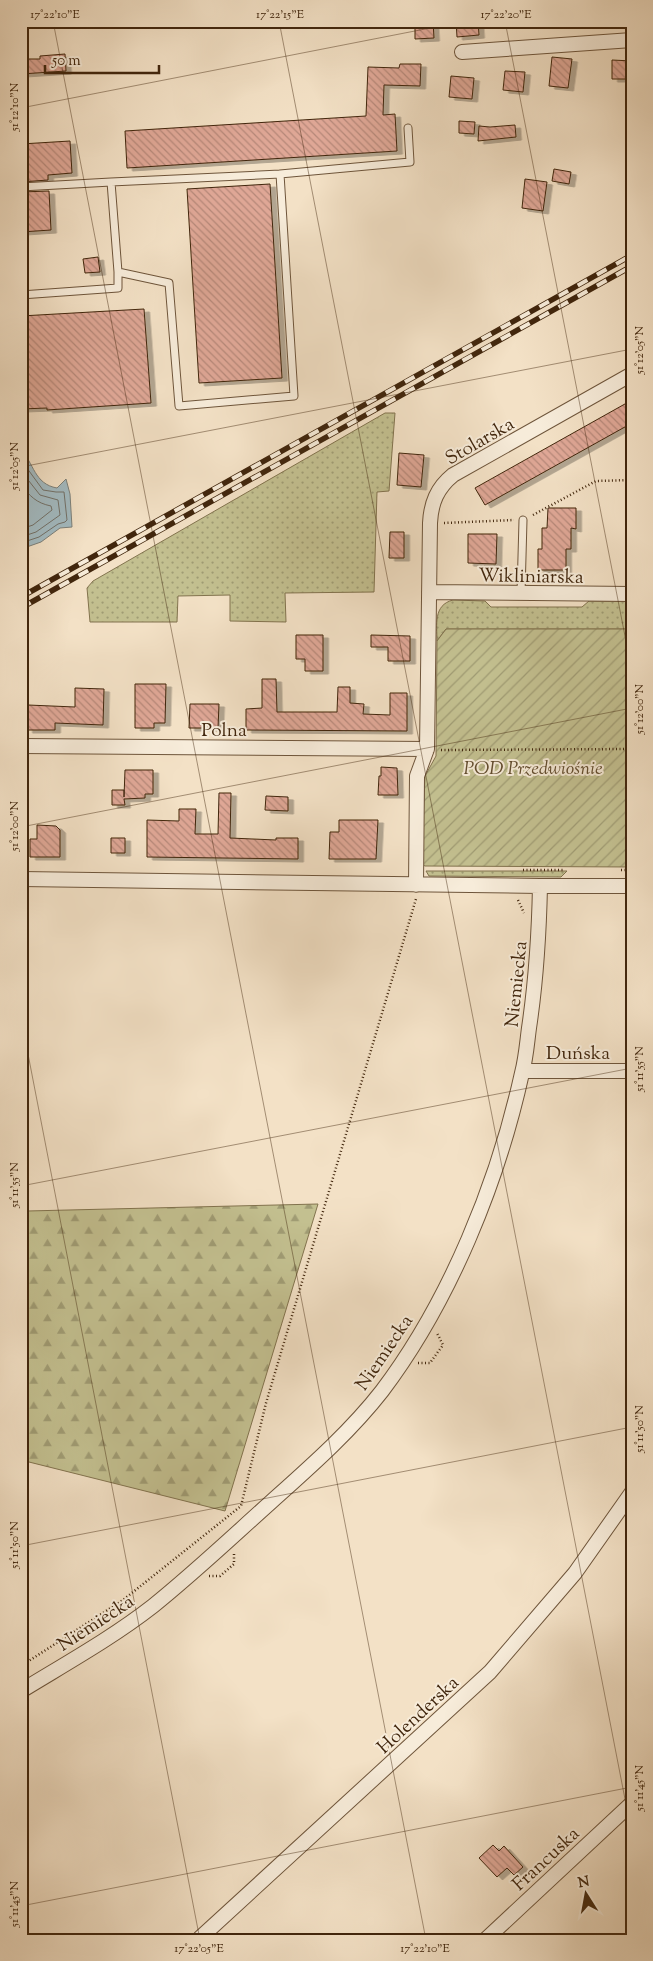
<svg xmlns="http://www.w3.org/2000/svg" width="653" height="1961" font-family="'Sorts Mill Goudy',serif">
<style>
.grass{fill:url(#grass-dots);stroke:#82734e}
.forest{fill:url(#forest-firs);stroke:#82734e}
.garden{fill:url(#garden-furrows);stroke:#82734e}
.water{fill:#a2bac1;stroke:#7b7f79}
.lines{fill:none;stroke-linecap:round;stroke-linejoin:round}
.shore{stroke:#727067;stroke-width:1}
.building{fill:url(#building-back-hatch);stroke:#41260d;filter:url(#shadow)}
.service-casing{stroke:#6e553b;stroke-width:9}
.minor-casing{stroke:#6e553b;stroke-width:16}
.path{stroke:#41260d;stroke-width:2.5;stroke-dasharray:1 2.5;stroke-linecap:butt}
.service{stroke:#f7ecda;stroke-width:7}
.minor{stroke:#f7ecda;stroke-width:14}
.rail-casing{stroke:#41260d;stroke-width:5.5}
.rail{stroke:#f7ecda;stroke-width:4;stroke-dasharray:11;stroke-linecap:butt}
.ticks{fill:none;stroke:#41260d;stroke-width:1;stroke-opacity:0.45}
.labels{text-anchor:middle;stroke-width:4;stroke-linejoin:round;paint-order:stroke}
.street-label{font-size:19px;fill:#41260d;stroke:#f7ecda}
.park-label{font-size:19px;font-style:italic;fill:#624c2e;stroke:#f7ecda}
.neatline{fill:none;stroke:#41260d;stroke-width:2}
.ticks-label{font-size:12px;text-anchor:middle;fill:#41260d}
</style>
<defs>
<pattern id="grass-dots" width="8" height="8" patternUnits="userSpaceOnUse" patternTransform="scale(1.25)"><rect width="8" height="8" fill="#c3c090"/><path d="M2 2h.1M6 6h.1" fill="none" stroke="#a09c74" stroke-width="1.8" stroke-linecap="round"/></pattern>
<pattern id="forest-firs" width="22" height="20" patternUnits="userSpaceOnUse" patternTransform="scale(1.25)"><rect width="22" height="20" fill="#c3c090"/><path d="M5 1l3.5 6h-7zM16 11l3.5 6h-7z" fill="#a09c74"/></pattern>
<pattern id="garden-furrows" width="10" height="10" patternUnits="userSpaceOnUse" patternTransform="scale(1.25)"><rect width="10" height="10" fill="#c3c090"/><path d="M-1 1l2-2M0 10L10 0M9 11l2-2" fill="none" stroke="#a09c74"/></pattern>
<pattern id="building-back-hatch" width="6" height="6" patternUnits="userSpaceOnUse" patternTransform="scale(1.25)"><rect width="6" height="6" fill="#dfa796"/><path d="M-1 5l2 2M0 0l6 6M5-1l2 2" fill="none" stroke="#b68879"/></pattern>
<filter id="shadow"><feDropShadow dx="5.5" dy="3" stdDeviation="0" flood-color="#0004"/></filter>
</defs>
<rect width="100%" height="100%" fill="#f3e1c6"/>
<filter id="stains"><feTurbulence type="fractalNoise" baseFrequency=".004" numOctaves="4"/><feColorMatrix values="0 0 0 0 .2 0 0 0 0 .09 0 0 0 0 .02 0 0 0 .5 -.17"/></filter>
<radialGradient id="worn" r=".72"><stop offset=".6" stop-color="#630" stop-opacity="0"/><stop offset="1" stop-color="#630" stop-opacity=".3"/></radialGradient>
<!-- grass -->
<path class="grass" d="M385,413H395L389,491L377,492L374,592L285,593L286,622L230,621V595L178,596L177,622H90L87,588L93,581Z
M453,600L485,601L491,607H582L589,601H632V629H446L437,641C437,625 433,605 453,600Z
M426,871H567L561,877L429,876Z"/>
<!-- forest -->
<path class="forest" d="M318,1204L225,1511L21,1460V1248L27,1211Z"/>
<!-- garden -->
<path class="garden" d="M446,629H632V867L425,866L421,864L425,776L436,756L437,641Z"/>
<!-- water -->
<path class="water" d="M21,450C34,463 34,484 57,488L66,479L70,494L72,527L60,528L41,542L21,549Z"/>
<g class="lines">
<!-- shore -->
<path class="shore" d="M21,460L43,490L56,492H64L67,520L65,522L58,524L39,537L21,543
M21,471L40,495L58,500L60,515L36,532L21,537
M21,485C30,496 36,503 51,506L52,510L33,525L21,529"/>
</g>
<!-- building -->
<path class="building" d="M415,21H433L434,38L415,39Z
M456,21H478L479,35L457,37Z
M65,54L66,71L21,74V59H40V56Z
M552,57L572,59L568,88L549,86Z
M612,60L632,61V79H612Z
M400,64H421L420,86L384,85L383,115L395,114L397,151L127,168L125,131L366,116L368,67L399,68Z
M505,71L525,72L523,92L503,90Z
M451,76L474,78L472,99L449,97Z
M459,121L475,122L474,134L459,133Z
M515,125L516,137L478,141L479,126L490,127Z
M70,141L72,173L48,175V180L21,182V144Z
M554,169L571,172L569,184L552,181Z
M525,179L547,182L543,211L522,208Z
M270,184L282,378L199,383L187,189Z
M49,191L51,230L21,232V192Z
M98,257L100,272L85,273L83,259Z
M144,309L151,403L47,410V408L21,409V316Z
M632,400V423L485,505L475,488Z
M399,453L424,455L421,487L397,485Z
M548,508H576V529L571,528V549H566V570H538V549H542V528H547Z
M390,532H404V558H389Z
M468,534H497L496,564L468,563Z
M296,635H323V671H305V659H296Z
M371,635L410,636V661H388V647H371Z
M262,679H276L277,712H337L338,687H350V703L364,704L363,714L390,715V693H407V731L246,730V709L262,708Z
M135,684H166L165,723H154V728H135Z
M75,688L104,689L103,725L55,723V730H27L28,705L75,707Z
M190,704H219L218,728H189Z
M381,767L397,768L398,795H378L379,776H381Z
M125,770H153V794H145V798L124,799L125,805H112V790H124V797Z
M219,793H231L230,838L276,840V838H298V859L147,857V820L179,821V809H196L195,834H218Z
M266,796L288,797V811L265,810Z
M339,820H378L376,859H329L330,832H339Z
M37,825L56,826L60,830V857H30V839H37Z
M111,838H125V853H111Z
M493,1845L499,1851L504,1846L523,1867L514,1875L507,1868L497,1877L479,1858Z"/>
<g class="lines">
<defs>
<path id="service" d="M111,182L280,174
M21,187L111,182L118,272L169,283L179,406L294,396L280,174L410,162L408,128
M21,295L118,288V272
M521,593L523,520"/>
<path id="minor" d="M462,52L632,40
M429,592L632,594
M21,746L427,749
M21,879L540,886H632
M416,885L417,776L427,749L430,523C431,503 437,488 453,475L632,374
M523,1071H632
M21,1691C65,1664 112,1638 153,1606C194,1573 232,1537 271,1502C310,1467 350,1432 382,1391C450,1301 498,1182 522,1073C526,1058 527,1043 529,1028C536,981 539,934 540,886
M200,1938L490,1672L575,1573L632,1492
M485,1940L632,1803"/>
</defs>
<!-- service casing -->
<use href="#service" class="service-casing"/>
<!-- minor casing -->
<use href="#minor" class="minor-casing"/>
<!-- path -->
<path class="path" d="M533,515L596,481L632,480
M444,523L514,520
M441,750L632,749
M523,870H565
M621,870H632
M518,900L524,913
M418,1363H430L443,1345L437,1333
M209,1576H220L234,1564V1554
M21,1666L123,1600L241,1506L266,1403L416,899"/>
<!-- service -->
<use href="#service" class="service"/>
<!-- minor -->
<use href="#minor" class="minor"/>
<defs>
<path id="rail" d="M21,597L632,255
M21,608L632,266"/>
</defs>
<!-- rail casing -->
<use href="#rail" class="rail-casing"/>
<!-- rail -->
<use href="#rail" class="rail"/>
</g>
<!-- ticks -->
<path class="ticks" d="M53,21L426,1940M279,21L632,1835M505,21L632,672M21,108L466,21M21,467L632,349M21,827L632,708M21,1018L200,1940M21,1186L632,1068M21,1546L632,1427M21,1906L632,1787"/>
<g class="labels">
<!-- street labels -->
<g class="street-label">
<text transform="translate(479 440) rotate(-30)" y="7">Stolarska</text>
<text transform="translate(531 575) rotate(1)" y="7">Wikliniarska</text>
<text x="224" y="736">Polna</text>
<text transform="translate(515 984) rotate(-84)" y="7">Niemiecka</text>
<text x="578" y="1059">Duńska</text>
<text transform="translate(383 1352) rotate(-56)" y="7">Niemiecka</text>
<text transform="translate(95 1622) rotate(-33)" y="7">Niemiecka</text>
<text transform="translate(417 1714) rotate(-43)" y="7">Holenderska</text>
<text transform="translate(545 1858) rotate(-43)" y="7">Francuska</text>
</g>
<!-- park labels -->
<g class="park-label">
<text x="533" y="774">POD Przedwiośnie</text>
</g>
</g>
<!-- margin -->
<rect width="653" height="1961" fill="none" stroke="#f3e1c6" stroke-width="55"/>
<!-- north arrow -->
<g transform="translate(586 1894) rotate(349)" stroke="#f7ecda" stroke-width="4" paint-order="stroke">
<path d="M0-4L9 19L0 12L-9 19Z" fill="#41260d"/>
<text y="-8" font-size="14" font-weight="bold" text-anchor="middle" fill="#41260d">N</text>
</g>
<!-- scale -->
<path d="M45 65v8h114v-8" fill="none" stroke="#41260d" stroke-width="2.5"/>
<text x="52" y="65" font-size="15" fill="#41260d" stroke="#f7ecda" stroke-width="4" paint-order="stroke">50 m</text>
<rect x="28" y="28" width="598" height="1906" class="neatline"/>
<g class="ticks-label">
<text x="55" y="18">17°22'10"E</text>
<text x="280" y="18">17°22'15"E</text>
<text x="506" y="18">17°22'20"E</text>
<text transform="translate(14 107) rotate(-90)" y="4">51°12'10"N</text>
<text transform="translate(639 350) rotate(-90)" y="4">51°12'05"N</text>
<text transform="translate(14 466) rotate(-90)" y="4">51°12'05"N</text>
<text transform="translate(639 709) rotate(-90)" y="4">51°12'00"N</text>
<text transform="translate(14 826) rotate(-90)" y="4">51°12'00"N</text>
<text transform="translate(639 1069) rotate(-90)" y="4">51°11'55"N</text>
<text transform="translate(14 1185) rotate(-90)" y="4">51°11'55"N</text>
<text transform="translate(639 1429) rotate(-90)" y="4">51°11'50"N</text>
<text transform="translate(14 1545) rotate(-90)" y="4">51°11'50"N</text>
<text transform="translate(639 1788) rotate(-90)" y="4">51°11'45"N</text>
<text transform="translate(14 1904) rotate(-90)" y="4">51°11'45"N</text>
<text x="199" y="1952">17°22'05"E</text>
<text x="425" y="1952">17°22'10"E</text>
</g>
<rect width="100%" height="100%" filter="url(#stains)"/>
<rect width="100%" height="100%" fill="url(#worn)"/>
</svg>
